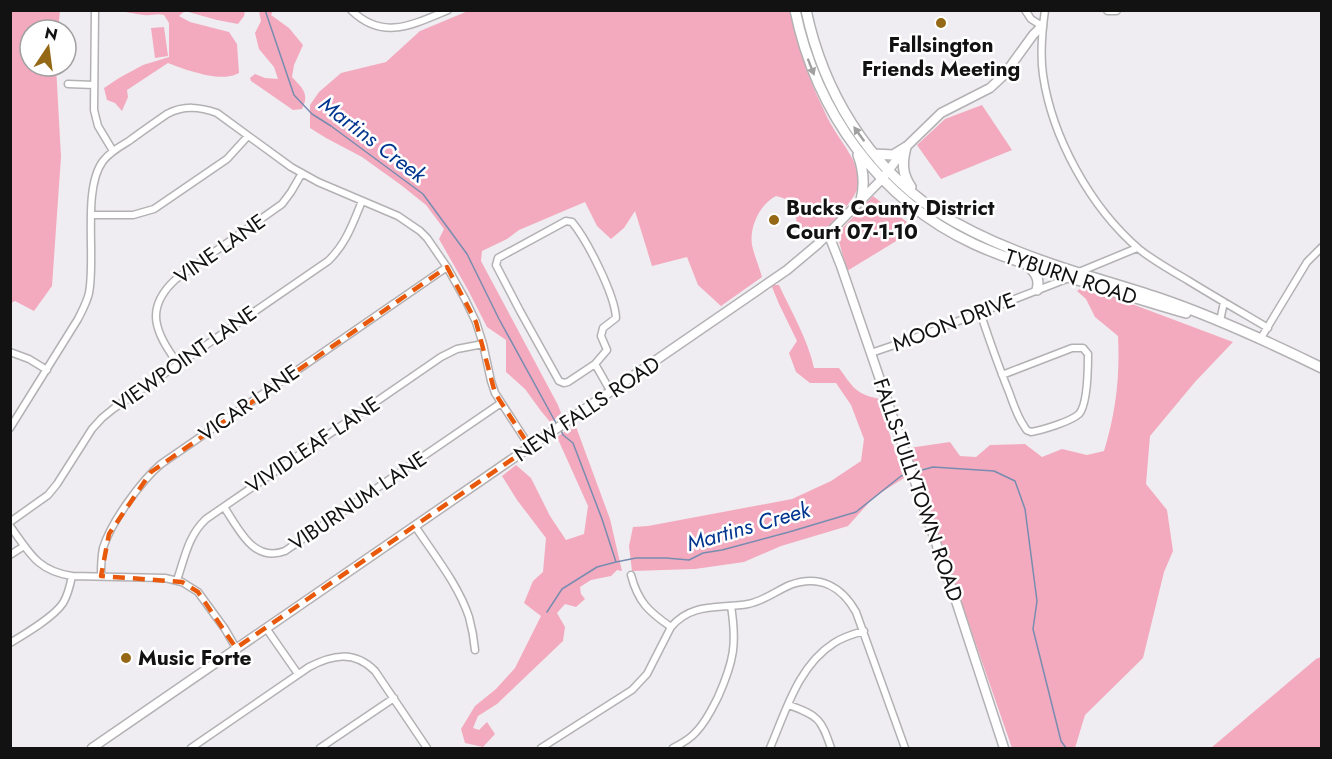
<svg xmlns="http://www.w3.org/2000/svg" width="1332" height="759" font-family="Jost,sans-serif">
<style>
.green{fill:#f3aabe}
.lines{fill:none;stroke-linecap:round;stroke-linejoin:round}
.stream{stroke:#788cb0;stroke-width:1.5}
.street-casing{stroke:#b3b1b4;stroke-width:9}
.secondary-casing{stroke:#b3b1b4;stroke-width:11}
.primary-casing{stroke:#b3b1b4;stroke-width:12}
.street{stroke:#fff;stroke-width:6}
.secondary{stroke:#fff;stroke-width:8}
.primary{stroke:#fff;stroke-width:9}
.oneway{fill:#a1a0a1}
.marked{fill:none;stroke:#e8590c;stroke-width:4.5;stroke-dasharray:12 8;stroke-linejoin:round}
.poi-dot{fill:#956815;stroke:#fff;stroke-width:2}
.labels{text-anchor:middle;stroke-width:5;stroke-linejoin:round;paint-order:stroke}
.poi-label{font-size:21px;font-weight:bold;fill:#131213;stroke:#fff;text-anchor:start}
.street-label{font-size:21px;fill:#131213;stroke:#fff}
.water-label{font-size:22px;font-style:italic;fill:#003690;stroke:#fff}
</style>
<rect width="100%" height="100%" fill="#efedf1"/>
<!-- green -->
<path class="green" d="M10,11H60L58,30H30V66H56L61,157L52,286L34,311L15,301L11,303Z
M114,11H245L244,16L238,24L217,20L185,11L179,16L190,22L229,32L237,44L239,73C236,74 233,76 230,76C214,80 183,69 168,63L127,90L128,97L122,111L115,103L107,100L104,88L119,78L143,65L169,57V23L164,15C156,13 152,16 144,15C134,14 125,11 114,11Z
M259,11H273L271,15L289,28L303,45L294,65L292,77C302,88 310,93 302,109L293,110L251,81L250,78L255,74L265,78L278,79L274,67L259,49L255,33L261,21Z
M468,11H790C798,43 807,76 822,106C826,115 830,123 835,131C845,147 857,161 859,180C861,195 831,225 819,234C816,237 811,237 807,239C803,235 800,231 798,226C793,210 797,201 776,196C760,204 749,227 752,245C754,255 759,266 762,277L721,306L698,285L687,257L652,266L635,211L624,228L611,239L597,226L585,202L519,230L507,239L482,251L481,261L558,405L561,413L551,423L541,411L525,389L506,372V340L487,327L468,290L439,239L444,229L426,205L401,185L362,157L326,138L310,128V105L319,92L341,73L386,62L420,31Z
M164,27L168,56L155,58L151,28Z
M982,105L1012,150L941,179L917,145L945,119Z
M873,196L916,229L847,271L837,234Z
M774,285H779C791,311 808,340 814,368H839C853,387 855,394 880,399L885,420L904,478L874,497L848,526L781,546L744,562L695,569L632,571L629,546L633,527L648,526L792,499L831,481L861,461L864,439L851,405L836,383H810L796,372L789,353L797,341L779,304L772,287Z
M1084,286L1233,342L1195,382L1150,436L1146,484L1167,510L1173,551L1164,572L1143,658L1085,715L1075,748H1012L916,472L909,448L950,442L960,456L976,457L990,445L1025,444L1042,457L1062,449L1087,455L1104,451C1116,412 1120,377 1118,336L1095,317L1086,299L1077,291Z
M575,424L610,519L622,571L617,570L611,576L591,580L580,587L581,594L585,599L576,607L565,604L557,613L565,627L563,641L497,704L478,716L473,728L479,730L487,722L495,734L483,747L465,743L461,729L475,706L496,689L515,668L541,616L524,603L533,581L543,572L546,538L517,500L502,476L516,465L531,478L550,516L566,540L584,534L588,506L557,437Z
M1321,657V748H1211L1316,659Z"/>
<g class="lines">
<!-- stream -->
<path class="stream" d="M265,10L294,95L312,114L331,126L423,194L467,254L499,319L556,423
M561,430L563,435L573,443L602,519L616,562L636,558H666L689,560L703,553L722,550L789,532L856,512L901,476L907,474
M915,472L933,467L994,471L1015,481L1025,509L1037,601L1033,629L1061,741L1066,748
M547,612L562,589L597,567L616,562"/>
<defs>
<path id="street" d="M95,10L94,110L98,126L113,151
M351,10C383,41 412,25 448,10
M1025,10L1031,19L1042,26
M1045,10C1042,31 1040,54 1043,75C1052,137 1090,207 1139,249C1154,261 1172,271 1189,281C1215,297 1241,312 1268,328
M68,84L94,85
M92,215H133L154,209L227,159L248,136
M566,221L572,222C587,240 615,295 616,318L603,328L601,336L607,350L595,364L568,382L564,383L559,381L520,311L496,265L498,258Z
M1079,272L1137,248
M980,312C989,339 998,365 1009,392C1013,403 1017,416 1024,426C1027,431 1026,430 1031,432C1042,430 1070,422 1079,414C1088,404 1088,368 1088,354L1083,348H1072L1002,375
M1220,321L1224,302
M1261,338L1307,262L1322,247
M10,352L29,359L47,370
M871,353L912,339L1069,278
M178,364C156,333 143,309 176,279L282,204L291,192L302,173
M595,364L611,392
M10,428L78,319C82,311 87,302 89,293C96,257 82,189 103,161C110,152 119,147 129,141C141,132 154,123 167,114C184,105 200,107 217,113L291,167L318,182L398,216L420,231L427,238L447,267L465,299L476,322L483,344L491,381L495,393L530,447
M224,507C239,529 253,563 285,551L501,403
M10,522L48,495L57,484L92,429L102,418L113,409L328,261C346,244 353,223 362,201
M10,526C29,552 37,571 72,576L165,578L182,582L198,592L225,629L236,648
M415,526C434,555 458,584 469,617C472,628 474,639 475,650
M10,555L24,546
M631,575C638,602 649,612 671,627
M101,576C101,567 101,558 103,548C111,522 141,481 161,464L447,267
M177,580C185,557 188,536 206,519L441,357L457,349L483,344
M266,628L298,674
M10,643C25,634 54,617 63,603C68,595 70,586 72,576
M789,705C819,716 821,719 831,748
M191,748L309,667C332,655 354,650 375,671L427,748
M320,748L394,698
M541,748L632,690L647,674L671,627C692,602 719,609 748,604C764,601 776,591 790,585C820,574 842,587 856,612L905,748
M673,748C681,744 690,739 696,732C706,722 712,709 718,697C734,661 737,644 731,606
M770,748C786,711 798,666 834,643C843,637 853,634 864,631"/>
<path id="secondary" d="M1108,10H1116
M828,233L841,266L956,601L1004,748
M92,748L787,270L818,244L882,179L906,147L941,113L990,88L1004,75L1033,35L1042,26"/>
<path id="primary" d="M795,10C816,112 879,200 974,244C1009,260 1045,270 1081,281C1116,292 1151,303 1186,313
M806,10C823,91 867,164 936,211C969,232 1006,248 1043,261C1081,275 1121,285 1159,298C1215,317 1269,342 1322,368
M906,147C902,163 902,174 911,187
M874,154L893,155L906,147
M858,155C864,171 865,184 861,200
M1027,265C1036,273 1040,279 1037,290"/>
</defs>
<!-- street casing -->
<use href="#street" class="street-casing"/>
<!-- secondary casing -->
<use href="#secondary" class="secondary-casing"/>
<!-- primary casing -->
<use href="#primary" class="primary-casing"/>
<!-- street -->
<use href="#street" class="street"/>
<!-- secondary -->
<use href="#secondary" class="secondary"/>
<!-- primary -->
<use href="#primary" class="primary"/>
</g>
<!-- one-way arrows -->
<defs><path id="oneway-solid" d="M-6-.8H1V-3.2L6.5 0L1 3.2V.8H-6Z" transform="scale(1.5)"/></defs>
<g class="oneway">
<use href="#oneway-solid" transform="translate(811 67) rotate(69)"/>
<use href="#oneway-solid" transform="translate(859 134) rotate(-126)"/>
</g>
<!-- marked area -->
<path class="marked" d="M447,267L476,322L495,393L530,447L236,648L198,592L182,582L101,576L109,534L151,472Z"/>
<!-- markers -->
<g class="poi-dot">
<circle cx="941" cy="23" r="6"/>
<circle cx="774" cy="220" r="6"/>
<circle cx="126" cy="658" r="6"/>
</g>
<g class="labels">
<!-- poi labels -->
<g class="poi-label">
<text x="941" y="52" text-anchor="middle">Fallsington<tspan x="941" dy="24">Friends Meeting</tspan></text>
<text x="786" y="215">Bucks County District<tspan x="786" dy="24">Court 07-1-10</tspan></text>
<text x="138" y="665">Music Forte</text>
</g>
<!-- street labels -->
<g class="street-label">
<text transform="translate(220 249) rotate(-35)" y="7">VINE LANE</text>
<text transform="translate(1071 277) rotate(18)" y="7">TYBURN ROAD</text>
<text transform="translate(954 322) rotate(-21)" y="7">MOON DRIVE</text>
<text transform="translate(185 359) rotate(-35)" y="7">VIEWPOINT LANE</text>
<text transform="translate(249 403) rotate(-35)" y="7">VICAR LANE</text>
<text transform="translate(587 409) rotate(-34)" y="7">NEW FALLS ROAD</text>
<text transform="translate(313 445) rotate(-34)" y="7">VIVIDLEAF LANE</text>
<text transform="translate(918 490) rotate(71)" y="7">FALLS-TULLYTOWN ROAD</text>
<text transform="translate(358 501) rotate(-34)" y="7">VIBURNUM LANE</text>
</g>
<!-- water labels -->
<g class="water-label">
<text transform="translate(373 139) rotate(37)" y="8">Martins Creek</text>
<text transform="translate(748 526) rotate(-16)" y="8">Martins Creek</text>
</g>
</g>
<!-- border -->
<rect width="1332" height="759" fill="none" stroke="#131213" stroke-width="24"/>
<!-- north arrow -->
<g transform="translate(48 48) rotate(13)"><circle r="28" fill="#ffffff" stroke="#a1a0a1" stroke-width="1.5"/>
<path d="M0-4.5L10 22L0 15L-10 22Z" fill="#956815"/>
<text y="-9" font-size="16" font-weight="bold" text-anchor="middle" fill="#131213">N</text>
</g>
</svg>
